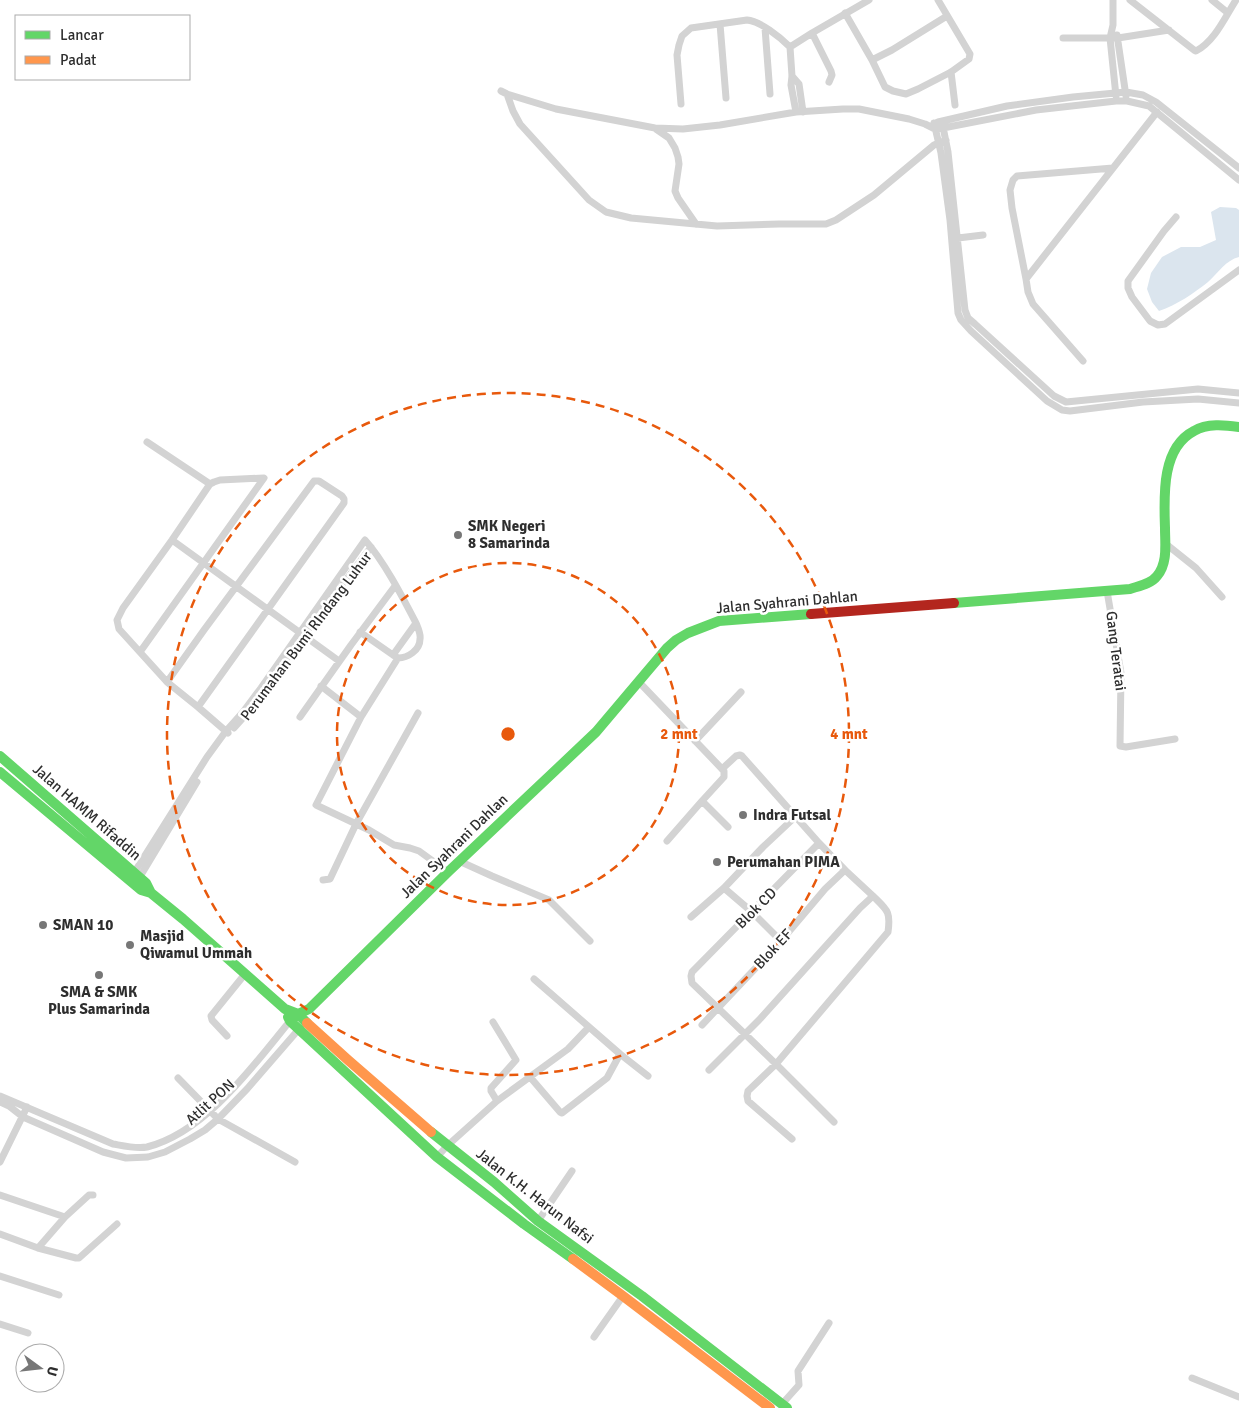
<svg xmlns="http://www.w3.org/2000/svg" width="1239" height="1408" font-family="Signika,sans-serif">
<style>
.water{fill:#dbe5ee}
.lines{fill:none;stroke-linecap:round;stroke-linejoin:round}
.street{stroke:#d3d3d3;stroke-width:7}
.fast{stroke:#63d668;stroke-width:10}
.slow{stroke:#ff974d;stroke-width:10}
.jam{stroke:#b3261e;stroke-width:10}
.ring{fill:none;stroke:#e8590c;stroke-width:2.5;stroke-dasharray:9 6}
.poi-dot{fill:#777;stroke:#fff;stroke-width:2}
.labels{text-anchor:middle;stroke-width:5;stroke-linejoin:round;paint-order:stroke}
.poi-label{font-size:15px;font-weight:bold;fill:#2e2e2e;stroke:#fff;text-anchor:start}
.street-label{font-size:15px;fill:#2e2e2e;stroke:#fff}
.centre{fill:#e8590c;stroke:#fff;stroke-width:2.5}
.ring-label{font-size:15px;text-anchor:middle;font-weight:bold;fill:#e8590c;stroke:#fff;stroke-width:5;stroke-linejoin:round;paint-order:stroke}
</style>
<rect width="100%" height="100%" fill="#fff"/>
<!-- water -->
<path class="water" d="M1220,207L1236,208L1239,210V257C1226,260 1218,273 1208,282C1194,293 1177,305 1159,311L1152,302L1147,289L1151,273L1162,257L1181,247H1200L1216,240L1211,212Z"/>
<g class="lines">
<!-- street -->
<path class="street" d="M1113,0V25L1110,38L1116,96
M1130,0L1194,50L1196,51C1215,41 1225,17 1236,0
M1212,0L1228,13
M845,13L872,60L885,87L893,91L906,94L918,89L951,72L969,59L970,54L938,0
M720,24L726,98
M765,28L770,94
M1117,35L1126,96
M1063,38H1118L1169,30
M790,47L812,33
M872,60L892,50L947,16
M951,72L955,105
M792,76L799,84L803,112
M829,82L832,75L831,71L812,33L869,0
M501,91L507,94L556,109L655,128L683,129L720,125L796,112L843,109H859L909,119L925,124L935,129L943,128L1036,110L1116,101H1127L1149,106L1239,180
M507,94L513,111L520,124L589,200L606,212L631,218L717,226L779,224H826L836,220L874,195L934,145L946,140
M681,104L677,55L679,45L682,36L691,28L747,20C760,21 780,37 790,47L792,76L791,85L796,112
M938,122L1007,106L1073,97L1126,92L1143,95L1156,102L1239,168
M942,122L948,152L965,310L968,318L975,324L1054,396L1066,402L1198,389L1239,393
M934,123L941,153L950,220L958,313L961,320L971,331L1047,401L1062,410L1070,411L1143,402L1198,399L1239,403
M656,129L669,138L675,148L678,157L679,164L675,191L678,198L696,224
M1176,217L1164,231L1128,281V288L1132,297L1150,321L1158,325L1165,324L1239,270
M958,238L983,235
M1026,279L1012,208L1010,190L1013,180L1017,176L1113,168
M1083,361L1033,304L1028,292L1026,279L1157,112
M147,442L210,484
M172,540L339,661
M1166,544L1196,568L1222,597
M1107,591L1121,673L1120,746L1126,747L1175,739
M360,632L393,655
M140,652L264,478L220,480L214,482L210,484L172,540L123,608L117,620L119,629L167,682L198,707L228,733
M398,658C408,658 420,650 420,639C421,634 418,628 416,623
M638,681L724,771V777L702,801L728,827
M167,682L204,630L314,481H319L342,496L344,499V503L198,707
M321,686L361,717
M300,717L351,645L395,586
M234,728L251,709L304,635L371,547
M695,741L741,692
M667,841L702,801
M819,843L692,972L691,976L692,983L776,1064L834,1122
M459,861L492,876L549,900L590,941
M132,876L207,757L226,731L243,712L261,688L365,540C384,561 403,598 416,623L393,655L398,658L361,717L316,805L369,830L394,845L410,848L419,851L448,872
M138,880L197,782
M323,880L330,879L356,824L418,713
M724,888L752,912L781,941
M691,917L724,888L763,847L795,817
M493,1022L516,1060L491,1088V1091L497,1101
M702,1025L781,941L825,889L845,870L819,843L742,756L740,755L736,756L722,769
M227,1036L212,1020L211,1016L245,974
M620,1054L648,1076
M709,1070L759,1020L860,908L873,896L845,870
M530,1077L560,1112L562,1113L607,1078L620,1054L534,979
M178,1078L218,1119L295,1162
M0,1096L113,1144C124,1146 136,1149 147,1147C206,1132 253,1066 290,1021
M0,1102L9,1106L23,1117L103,1152L126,1158L148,1157L165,1152L190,1139L205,1130L218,1119L247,1089L299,1029
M792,1139L748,1101L747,1096L748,1091L776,1064L888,932C891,911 887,910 873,896
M437,1157L447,1146L497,1101L568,1049L589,1027
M0,1162L27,1107
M0,1195L65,1217
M538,1221L572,1171
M0,1234L38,1248L76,1258H79L117,1224
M38,1248L65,1217L89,1195H93
M0,1276L59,1295
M0,1324L28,1333
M594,1337L623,1296
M1192,1378L1239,1397
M782,1404L799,1385L798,1371L829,1323"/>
<!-- fast -->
<path class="fast" d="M954,603L1130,589C1139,586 1151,584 1157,576C1168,563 1165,544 1165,528C1164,497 1161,448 1194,431C1207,423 1225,425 1239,427
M0,756L146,883L151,893
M0,772L141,890L151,893L183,919L285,1009L298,1014L307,1023
M288,1017L290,1021L437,1157L524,1224L573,1259
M290,1021L298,1014L309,1009L448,872L596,732L667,648L676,640L688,633L719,621L811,614
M431,1132L494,1182L538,1221L642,1296L787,1408"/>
<!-- slow -->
<path class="slow" d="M307,1023L348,1060L431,1132
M573,1259L623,1296L770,1408"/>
<!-- jam -->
<path class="jam" d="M811,614L954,603"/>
</g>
<!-- distance rings -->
<g class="ring">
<circle cx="508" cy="734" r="171"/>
<circle cx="508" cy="734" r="341"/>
</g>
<!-- markers -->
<g class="poi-dot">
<circle cx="458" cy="535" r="5"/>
<circle cx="743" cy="815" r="5"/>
<circle cx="717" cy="862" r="5"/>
<circle cx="43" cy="925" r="5"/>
<circle cx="130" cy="945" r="5"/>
<circle cx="99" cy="975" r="5"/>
</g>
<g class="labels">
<!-- poi labels -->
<g class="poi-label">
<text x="468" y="531">SMK Negeri<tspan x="468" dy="17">8 Samarinda</tspan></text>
<text x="753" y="820">Indra Futsal</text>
<text x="727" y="867">Perumahan PIMA</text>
<text x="53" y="930">SMAN 10</text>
<text x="140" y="941">Masjid<tspan x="140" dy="17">Qiwamul Ummah</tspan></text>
<text x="99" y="997" text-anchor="middle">SMA &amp; SMK<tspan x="99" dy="17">Plus Samarinda</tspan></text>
</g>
<!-- street labels -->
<g class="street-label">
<text transform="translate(787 602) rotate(-5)" y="5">Jalan Syahrani Dahlan</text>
<text transform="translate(306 636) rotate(-53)" y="5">Perumahan Bumi RIndang Luhur</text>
<text transform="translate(1116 651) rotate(83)" y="5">Gang Teratai</text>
<text transform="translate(87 812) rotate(41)" y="5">Jalan HAMM Rifaddin</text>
<text transform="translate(454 846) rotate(-44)" y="5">Jalan Syahrani Dahlan</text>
<text transform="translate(756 908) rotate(-45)" y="5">Blok CD</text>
<text transform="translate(773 949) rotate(-47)" y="5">Blok EF</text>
<text transform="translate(210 1102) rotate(-42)" y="5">Atlit PON</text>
<text transform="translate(535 1196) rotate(38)" y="5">Jalan K.H. Harun Nafsi</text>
</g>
</g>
<circle cx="508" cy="734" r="8" class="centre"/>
<g class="ring-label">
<text x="679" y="739">2 mnt</text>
<text x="849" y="739">4 mnt</text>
</g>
<!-- legend -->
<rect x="15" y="15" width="175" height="65" fill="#ffffff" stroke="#ababab"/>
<rect x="25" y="31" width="25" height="8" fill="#63d668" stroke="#ababab"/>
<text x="60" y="40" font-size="15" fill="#2e2e2e">Lancar</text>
<rect x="25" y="56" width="25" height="8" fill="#ff974d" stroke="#ababab"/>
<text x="60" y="65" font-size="15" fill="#2e2e2e">Padat</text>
<!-- north arrow -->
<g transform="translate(40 1368) rotate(105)"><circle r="24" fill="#ffffff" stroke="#ababab"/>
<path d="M0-4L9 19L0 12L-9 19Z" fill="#777777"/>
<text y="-8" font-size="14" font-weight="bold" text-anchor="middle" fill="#2e2e2e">U</text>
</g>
</svg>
